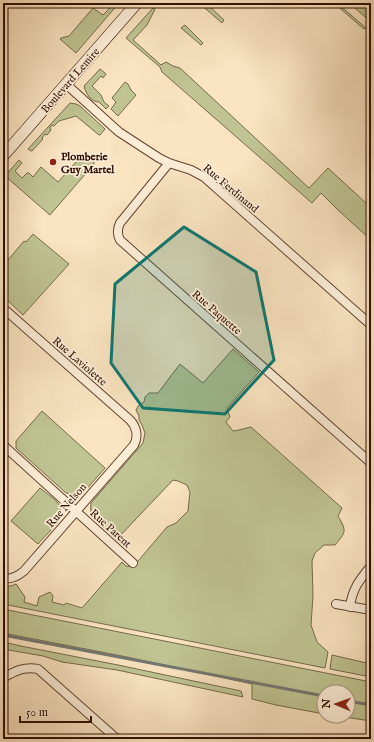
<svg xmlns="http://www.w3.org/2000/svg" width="374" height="742" font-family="'IM FELL English',serif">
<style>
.green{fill:#bfc492;stroke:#76694a}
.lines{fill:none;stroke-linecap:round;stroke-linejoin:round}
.stream{stroke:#737770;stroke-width:3}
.street-casing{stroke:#614432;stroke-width:10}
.secondary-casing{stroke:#2e0e02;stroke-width:12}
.street{stroke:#fcedd7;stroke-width:8}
.secondary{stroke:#fcedd7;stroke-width:11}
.marked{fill:#0f766e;fill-opacity:0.2;stroke:#0f766e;stroke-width:3;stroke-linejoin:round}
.poi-dot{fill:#8f2418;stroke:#fcedd7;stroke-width:1.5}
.labels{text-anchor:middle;stroke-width:3.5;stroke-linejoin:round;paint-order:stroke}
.street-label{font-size:11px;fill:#2e0e02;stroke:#fcedd7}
.poi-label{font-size:11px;font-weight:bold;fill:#2e0e02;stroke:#fcedd7;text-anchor:start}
</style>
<rect width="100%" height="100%" fill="#fae4c1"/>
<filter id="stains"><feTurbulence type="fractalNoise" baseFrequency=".005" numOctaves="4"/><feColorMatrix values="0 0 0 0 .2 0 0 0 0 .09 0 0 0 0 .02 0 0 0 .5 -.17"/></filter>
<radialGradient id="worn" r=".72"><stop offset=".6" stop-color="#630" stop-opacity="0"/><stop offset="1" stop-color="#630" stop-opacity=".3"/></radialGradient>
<!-- green -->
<path class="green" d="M109,3H112L114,4L115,8L113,10L76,53L60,39L61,38L69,36L93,8L103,15L109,9Z
M199,3H209L208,5L224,20L222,23Z
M334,3H337L366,28L364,29Z
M349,3H371V22Z
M153,8L155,9L147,25L133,40L161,65L166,62L173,66L180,68L309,188L328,168L367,204L371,200V240L338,210L321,193L312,203L162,72L160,67L126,38Z
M185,25L203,43L201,45L181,28Z
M100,69L106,74L103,78L101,76L92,86L101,95L104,102L109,106L106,109L99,102C91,102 86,94 84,86Z
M125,82L128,84L131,90L136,95L118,116L111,109L116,102L112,98Z
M70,103L76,104L80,106L105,129L100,135H99L76,116L59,121L54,126L52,125L50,128L51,130L47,135L45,134L42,138L43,139L32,151H31L28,149Z
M85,152L94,160V164L50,215L5,176L19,160L22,163L15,171L22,178L27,173H29L33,177L41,167L58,182Z
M33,234L69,264L23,315L3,296V279L8,274L3,268V266L24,241L26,242Z
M233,349L259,372L227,408L230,417L226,422L233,431L239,430L251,427L342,508L338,516C347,531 346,532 335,545H324L315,553L312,561L313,596L311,625L317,642L328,652L325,668L3,604V586H11L16,584L25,597L24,602L37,606L39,597L50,592L53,596L52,602L64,605L66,603L82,608L122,562L126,566L133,567L167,527L176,523L188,511L190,492L187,485L178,481L173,480L117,539L93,518C91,513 90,509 91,503L143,443L145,433L142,425L139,420V416L136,410L138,406L144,402L145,397L149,393H158L180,364L203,383Z
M42,411L105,468L84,492C77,497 74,494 66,493L16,448V441Z
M40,488C45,492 52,497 57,502C69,517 47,533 38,544L11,521Z
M3,609L371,682V721L338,716H348V692H324V714L276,705L252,699V684L127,657L3,633Z
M3,642L21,646L118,665L241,691L243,697L117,670L62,662L43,656L3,649Z
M332,655L371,664V677L330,669Z"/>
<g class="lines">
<!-- stream -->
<path class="stream" d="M3,635L324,696
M348,701L371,705"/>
<defs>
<path id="street" d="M66,84L119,132L159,158L169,163L191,170L204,177L371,325
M169,163L120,223C117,229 117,234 120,240L371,463
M3,308L130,420C136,426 139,436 134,445L24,571C18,576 11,580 3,578
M3,445L133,563
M336,604L371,610
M350,607C352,589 360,579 371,566
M3,678C15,671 25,666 38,669L117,739"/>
<path id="secondary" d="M3,156L137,3"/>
</defs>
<!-- street casing -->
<use href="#street" class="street-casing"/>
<!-- secondary casing -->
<use href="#secondary" class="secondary-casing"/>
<!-- street -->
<use href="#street" class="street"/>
<!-- secondary -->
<use href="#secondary" class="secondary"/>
</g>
<!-- marked area -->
<path class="marked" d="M184,227L256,272L274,360L225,414L143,408L111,363L115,284Z"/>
<!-- markers -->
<circle class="poi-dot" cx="53" cy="162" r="4"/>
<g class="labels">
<!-- street labels -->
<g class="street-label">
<text transform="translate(70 80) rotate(-49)" y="4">Boulevard Lemire</text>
<text transform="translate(231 188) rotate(40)" y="4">Rue Ferdinand</text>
<text transform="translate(217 312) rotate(41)" y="4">Rue Paquette</text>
<text transform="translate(80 361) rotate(41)" y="4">Rue Laviolette</text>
<text transform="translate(66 505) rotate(-49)" y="4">Rue Nelson</text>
<text transform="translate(111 528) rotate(42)" y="4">Rue Parent</text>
</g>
<!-- poi labels -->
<g class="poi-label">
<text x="61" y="160">Plomberie<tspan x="61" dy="13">Guy Martel</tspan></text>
</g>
</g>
<!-- margin -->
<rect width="374" height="742" fill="none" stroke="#fae4c1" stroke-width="16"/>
<rect x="4" y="4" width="366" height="734" fill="none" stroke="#2e0e02" stroke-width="2"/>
<rect x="8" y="8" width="358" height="726" fill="none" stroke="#2e0e02"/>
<!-- north arrow -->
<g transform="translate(336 704) rotate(272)"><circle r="19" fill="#fcedd7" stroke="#aa9482"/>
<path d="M0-3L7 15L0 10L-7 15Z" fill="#8f2418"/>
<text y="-6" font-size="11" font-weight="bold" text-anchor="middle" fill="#2e0e02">N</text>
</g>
<!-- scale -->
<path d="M20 716v6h71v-6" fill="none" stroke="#2e0e02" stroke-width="2"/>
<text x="26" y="716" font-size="12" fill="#2e0e02" stroke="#fcedd7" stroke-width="3" paint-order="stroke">50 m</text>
<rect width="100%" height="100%" filter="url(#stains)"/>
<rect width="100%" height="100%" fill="url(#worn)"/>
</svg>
